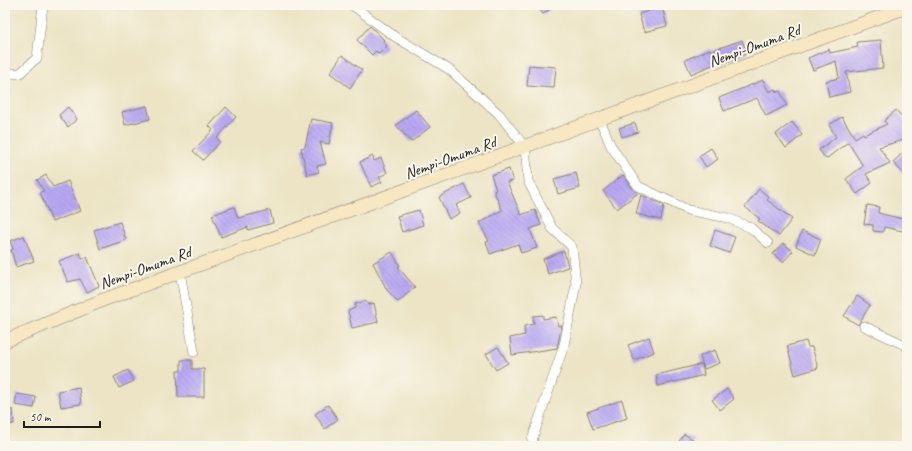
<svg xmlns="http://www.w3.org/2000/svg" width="912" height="451" font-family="Caveat,sans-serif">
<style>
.building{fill:url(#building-back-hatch)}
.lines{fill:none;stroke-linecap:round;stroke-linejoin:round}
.street-casing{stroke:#848070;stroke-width:10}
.secondary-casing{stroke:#848070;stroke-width:14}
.street{stroke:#fff;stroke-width:9}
.secondary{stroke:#f8e7c3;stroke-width:13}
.labels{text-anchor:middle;stroke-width:4;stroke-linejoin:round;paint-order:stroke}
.street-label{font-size:16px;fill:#1c1c1c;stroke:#fbf7ec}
</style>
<defs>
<pattern id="building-back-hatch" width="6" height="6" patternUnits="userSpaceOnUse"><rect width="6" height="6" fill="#b8a7f3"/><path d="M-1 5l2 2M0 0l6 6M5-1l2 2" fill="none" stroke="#9e8fd0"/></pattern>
</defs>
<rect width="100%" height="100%" fill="#fbf7ec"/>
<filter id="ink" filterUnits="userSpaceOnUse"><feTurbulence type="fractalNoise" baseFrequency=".025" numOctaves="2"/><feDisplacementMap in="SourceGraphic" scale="8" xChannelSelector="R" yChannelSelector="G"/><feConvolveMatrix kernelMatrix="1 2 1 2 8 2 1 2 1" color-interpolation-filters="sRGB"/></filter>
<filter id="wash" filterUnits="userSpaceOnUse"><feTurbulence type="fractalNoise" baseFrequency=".012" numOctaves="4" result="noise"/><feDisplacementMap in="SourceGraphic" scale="16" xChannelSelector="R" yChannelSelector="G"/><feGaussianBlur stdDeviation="0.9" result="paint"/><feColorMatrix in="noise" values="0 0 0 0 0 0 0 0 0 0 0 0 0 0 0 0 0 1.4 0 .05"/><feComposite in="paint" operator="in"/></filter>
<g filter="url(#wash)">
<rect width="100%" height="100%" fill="#ece4c4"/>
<g id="blocks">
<!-- building -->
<path class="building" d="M536,5H556L543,14Z
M662,7L667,26L644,32L639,14Z
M370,26L384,40L383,42L387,46L379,54L376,51L372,55L357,40Z
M742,40L747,53L720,64L719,62L691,74L685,60L710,49L711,51Z
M881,40L883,68L846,72L850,92L829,97L826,81L839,78L836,61L813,70L808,58L829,49L830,53L858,47L857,42Z
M342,55L362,70L350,88L330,73Z
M529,65L556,67L554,88L527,86Z
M763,80L769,92L775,89L776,92L780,91L787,105L766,116L757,98L724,111L719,98Z
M147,106L150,119L125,125L122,112Z
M68,107L77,119L68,127L59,115Z
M226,107L236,117L217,138L220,142L203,160L193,151L213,130L209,126Z
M416,110L430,127L411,142L396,125Z
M896,110L907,123V139L879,147L890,163L866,174L872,183L857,194L846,179L863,166L848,142L826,159L819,150L836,137L829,125L842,117L855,138L863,133L864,135L887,124L884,121Z
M311,119L333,123L329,144L320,142L326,164L317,166L319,172L307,175L301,148L305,147Z
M792,122L802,135L786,148L776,134Z
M635,123L638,132L622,137L619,128Z
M711,148L718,159L706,167L699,156Z
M907,149V178L893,162Z
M373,156L374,161L381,158L387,173L379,177L382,182L371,187L360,162Z
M509,169L513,181L507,182L521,215L535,210L541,225L530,229L537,248L521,253L518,244L490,254L486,242L489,241L479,223L502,210L494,191L496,190L491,175Z
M576,173L580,188L558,194L554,179Z
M46,175L53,187L68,181L80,211L52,222L40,192L44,191L37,180Z
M623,175L633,189L638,193L617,209L603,191Z
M464,184L471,198L456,205L460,213L449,219L439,197Z
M759,189L769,197L767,200L792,219L779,236L758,221L760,219L745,207Z
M641,195L664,205L661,220L636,214Z
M867,205L879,207L878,213L907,220V232L884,227L883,232L873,231V225L864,224Z
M234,207L238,218L270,210L273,223L248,230V227L221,237L212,215Z
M419,210L423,225L402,232L397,216Z
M120,222L126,240L100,249L94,230Z
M715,230L735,237L729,253L710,246Z
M802,231L821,239L815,255L796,246Z
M24,236L34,261L16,267L11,250L13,249L10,241Z
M783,243L793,251L783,262L773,254Z
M564,251L568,267L548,274L543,259Z
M392,252L400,266L398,267L415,287L398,302L387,290L373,263Z
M80,253L82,259L87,257L99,286L87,292L80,279L68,282L59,261Z
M857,296L870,305L858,325L844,316Z
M366,301L368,305L374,303L378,322L352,328L348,311L355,308V304Z
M543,315V319L556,317L558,326L562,325L557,348L512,355L510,338L525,335L524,326L534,324L533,316Z
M649,337L654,352L634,360L628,345Z
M806,341L808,347H812L818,368L795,375L787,346Z
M498,347L508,363L496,370L486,354Z
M715,350L720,363L704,369L700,356Z
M181,360H192V369H204V397H178L177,371H181Z
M702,364L704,375L658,386L656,375Z
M128,370L134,381L119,388L114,377Z
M79,387L81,404L61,407L58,391Z
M727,389L734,399L720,410L712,400Z
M17,394L36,397L34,408L15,405Z
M622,400L627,418L593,429L587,412Z
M328,405L338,419L325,429L315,414Z
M5,410H13L14,424L5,425Z
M684,434L694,440L690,446H676Z"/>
</g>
</g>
<g filter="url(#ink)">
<use href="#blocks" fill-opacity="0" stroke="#848070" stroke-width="1"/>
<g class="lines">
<defs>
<path id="street" d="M352,5L394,36L450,70L499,114L525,147L528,181L552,228L572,247L576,284L564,345L532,440L535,446
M5,72L19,74L37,58L43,5
M600,120L611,146L638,186L688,210L728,218L751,228L768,243
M180,272L194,352
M864,326L907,346"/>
<path id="secondary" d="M5,341L103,300L907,7"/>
</defs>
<!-- street casing -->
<use href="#street" class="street-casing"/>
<!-- secondary casing -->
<use href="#secondary" class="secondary-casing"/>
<!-- street -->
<use href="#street" class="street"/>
<!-- secondary -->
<use href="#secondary" class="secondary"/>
</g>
</g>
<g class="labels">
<!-- street labels -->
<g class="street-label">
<text transform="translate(754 45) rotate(-20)" y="6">Nempi-Omuma Rd</text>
<text transform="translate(450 157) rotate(-20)" y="6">Nempi-Omuma Rd</text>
<text transform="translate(145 267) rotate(-20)" y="6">Nempi-Omuma Rd</text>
</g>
</g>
<!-- margin -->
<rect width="912" height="451" fill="none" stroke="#fbf7ec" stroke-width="20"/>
<!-- scale -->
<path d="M24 421v6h76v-6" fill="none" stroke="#1c1c1c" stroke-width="2"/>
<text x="30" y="421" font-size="12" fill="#1c1c1c" stroke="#fbf7ec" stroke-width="3" paint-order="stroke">50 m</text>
</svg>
